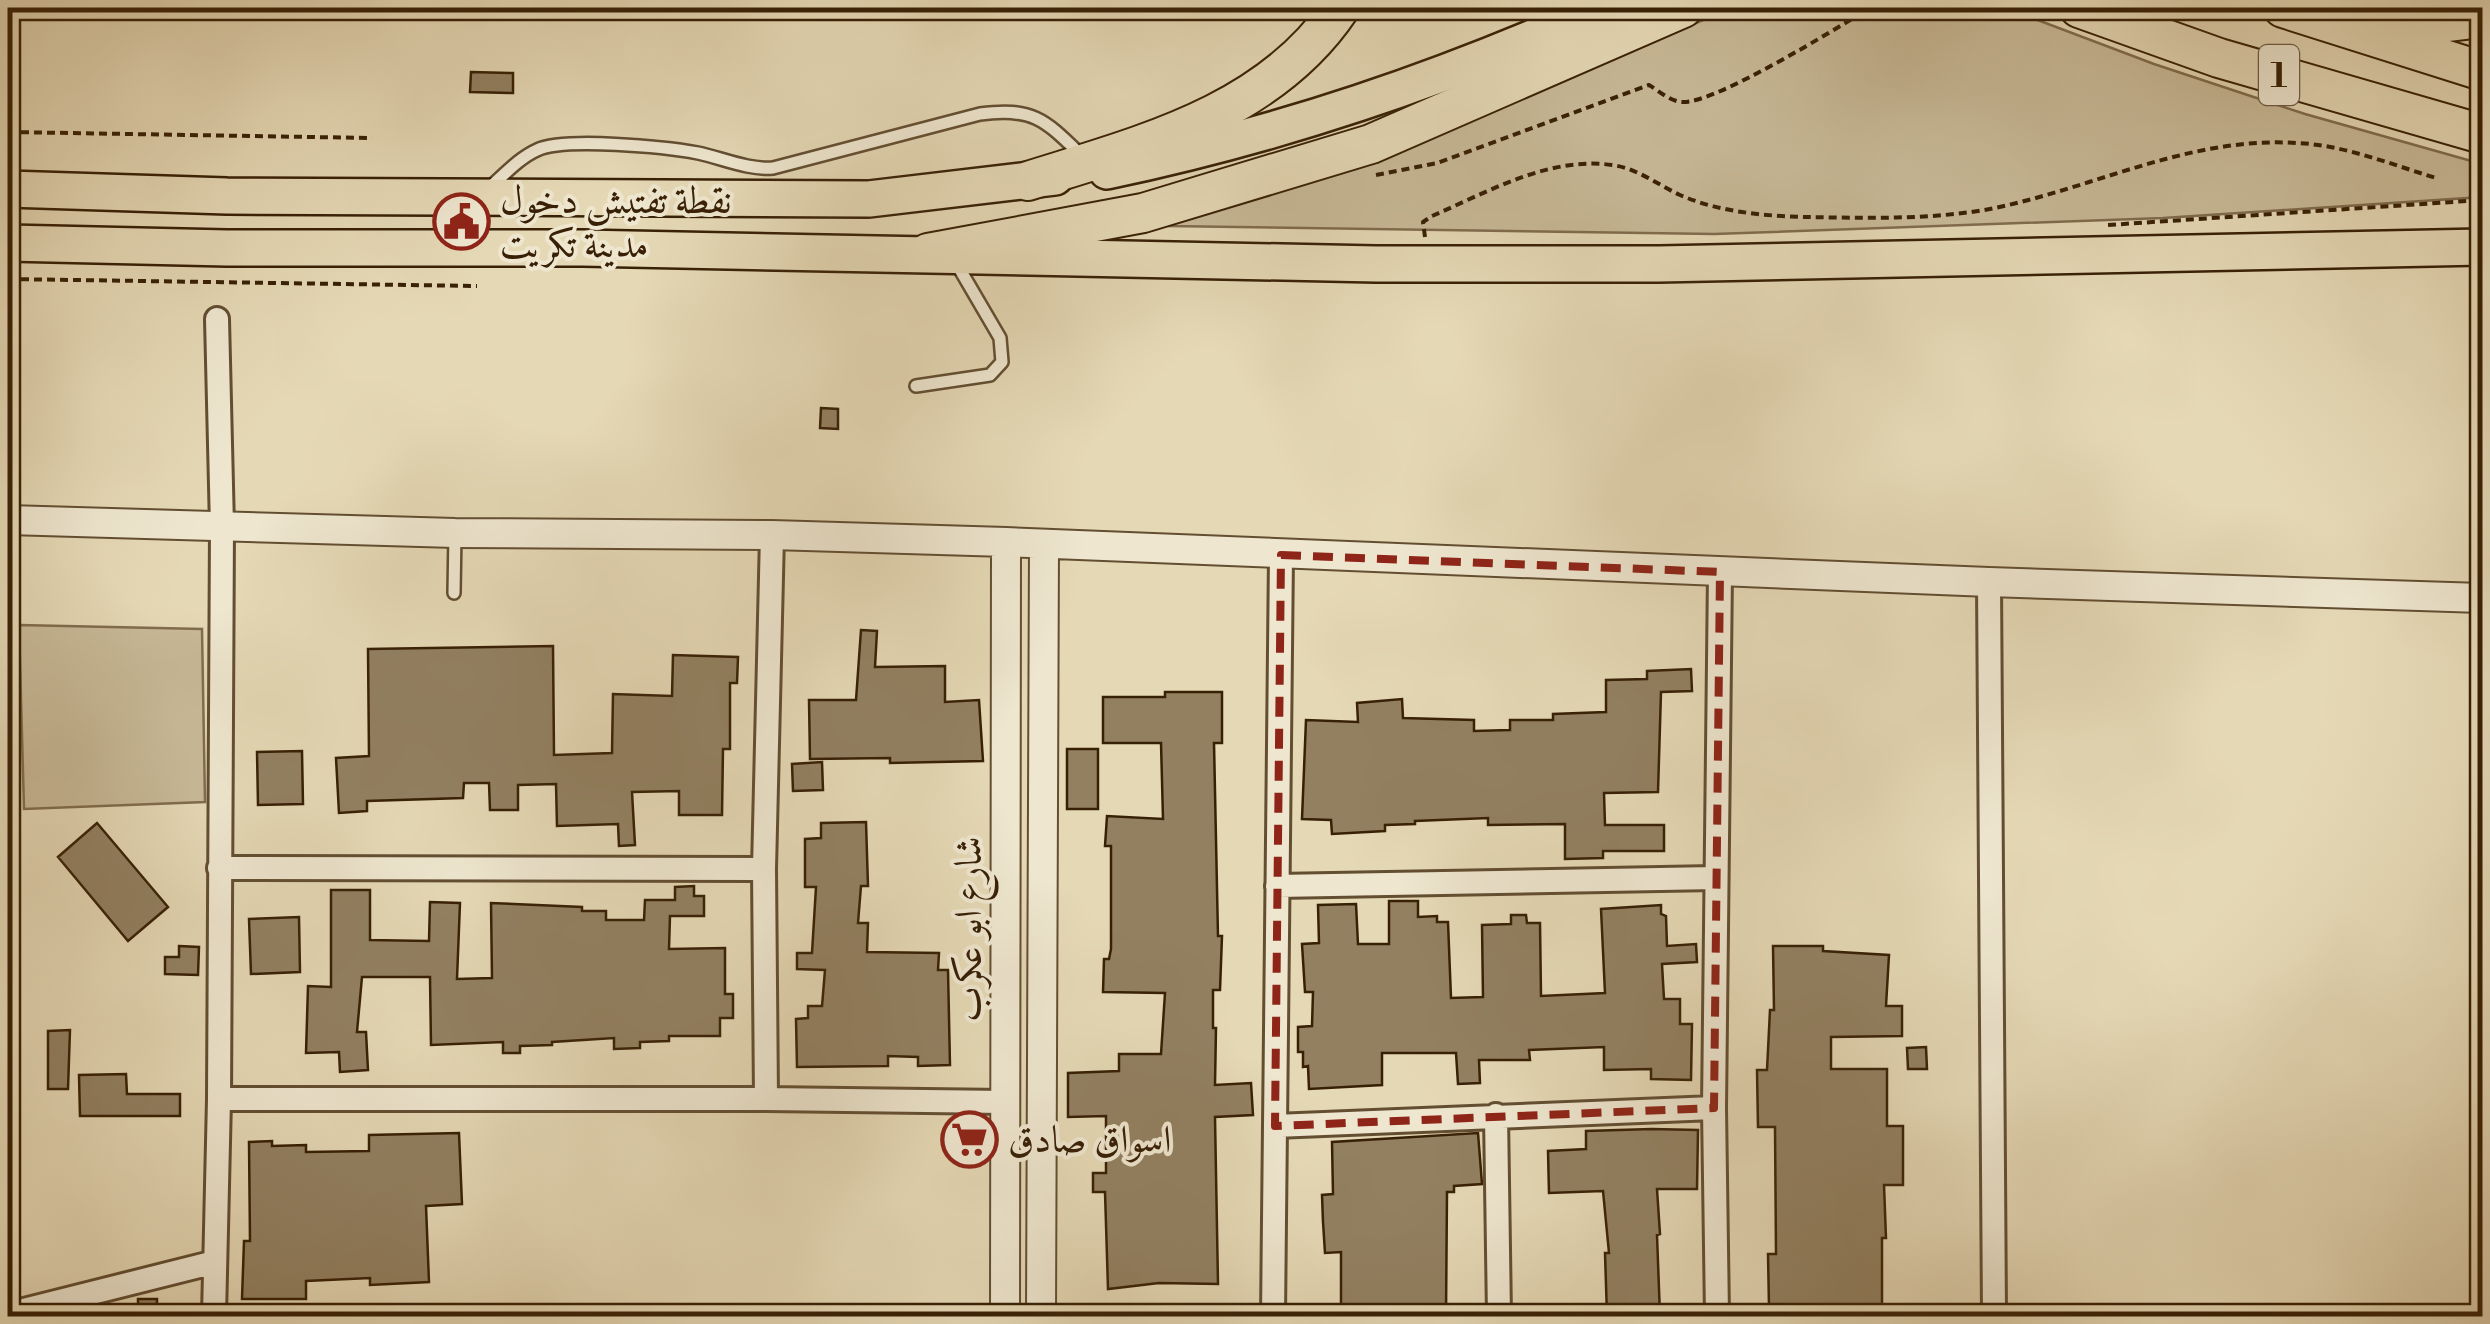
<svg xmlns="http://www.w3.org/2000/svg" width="2490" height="1324" font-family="'Libre Bodoni',Amiri,serif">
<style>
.green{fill:#c8b997;stroke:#806c4e;stroke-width:2.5}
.building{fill:#928061;stroke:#382006;stroke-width:2.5}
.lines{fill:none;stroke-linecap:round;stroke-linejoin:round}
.service-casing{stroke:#634e32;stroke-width:16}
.minor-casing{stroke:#634e32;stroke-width:28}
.tertiary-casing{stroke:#634e32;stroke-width:32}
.primary-casing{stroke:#382006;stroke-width:40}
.trunk-casing{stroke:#382006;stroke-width:42}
.path{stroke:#382006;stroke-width:4;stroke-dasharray:8 5;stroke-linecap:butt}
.service{stroke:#eee6cf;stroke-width:11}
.minor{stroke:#eee6cf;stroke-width:22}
.tertiary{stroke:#eee6cf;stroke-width:28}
.primary{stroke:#e5d8b5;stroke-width:35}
.trunk{stroke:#e5d8b5;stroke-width:38}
.marked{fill:none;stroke:#8f2418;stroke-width:8;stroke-dasharray:20 12;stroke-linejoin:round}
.labels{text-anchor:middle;stroke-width:8;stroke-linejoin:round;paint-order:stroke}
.shield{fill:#eee6cf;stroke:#6f5b42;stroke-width:2.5}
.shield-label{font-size:35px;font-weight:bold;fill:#382006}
.poi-label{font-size:38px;fill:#382006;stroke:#eee6cf;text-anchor:start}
.street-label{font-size:38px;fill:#382006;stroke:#eee6cf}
</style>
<rect width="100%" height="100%" fill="#e5d8b5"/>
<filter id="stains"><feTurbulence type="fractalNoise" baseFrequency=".002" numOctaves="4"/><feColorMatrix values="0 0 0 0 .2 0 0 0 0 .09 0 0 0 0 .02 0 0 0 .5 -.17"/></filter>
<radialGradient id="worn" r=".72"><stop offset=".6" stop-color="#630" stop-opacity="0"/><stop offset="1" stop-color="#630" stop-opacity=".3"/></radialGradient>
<!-- green -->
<path class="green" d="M1731,8H2006L2154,64L2305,114L2482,164V197L2163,218L1714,234L1169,226L1170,214L1414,145Z
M19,625L202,629L205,802L24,809Z
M8,669H12L15,808H8Z"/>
<!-- building -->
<path class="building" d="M471,72L513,73V93L470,92Z
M821,408L838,409V429L820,428Z
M861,630L877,631L875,667L945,666V702L979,700L983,761L890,763V758L810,759L809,700H856Z
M553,646L554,755L612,753L613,694L672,696L673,655L738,657L737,683H730V749H723L722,815H679V791L632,792L635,845L619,846L618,824L557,826L556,784L518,785V810H490L489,783H464L463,798L367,801V811L339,813L336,758L369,756L368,649Z
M1691,669L1692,691L1661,692L1658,792L1604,793L1605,825H1664V851H1603V858L1565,859V824L1488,825V818L1415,821V824L1385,825V831L1332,834L1331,820L1302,819L1306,720L1358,722L1357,703L1402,699L1403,718L1474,720V731L1510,730V720H1553V714L1606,712V680L1647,679V671Z
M1165,692H1222V743H1214L1218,936H1222L1220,990H1213V1028H1216L1215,1085L1251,1083L1253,1115L1215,1117L1218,1284L1159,1283L1108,1289L1105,1192H1093V1173H1106V1116L1068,1117V1073L1119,1071V1054H1161L1165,993L1103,992L1104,959H1109L1111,949V846H1105L1107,816L1163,819L1161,743H1103V697H1165Z
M1067,749H1098V809H1067Z
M302,751L303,804L258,805L257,752Z
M822,762L823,790L793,791L792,764Z
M866,822L868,886H861L858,923H868L867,952L939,953L938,970H948L950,1065L918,1066V1057L888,1056V1066L797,1067L796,1019L808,1018V1006H822L825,970L797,969V953H812L816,887H805V839L821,838V823Z
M97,823L168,907L128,941L58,857Z
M694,886V896H704V916H670L669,949L725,948V994H733V1018H720V1036H669V1041L640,1042V1048L614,1049V1038L552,1042V1045L520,1046V1053H503V1042L431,1045L430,977H362L357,1032H366L368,1070L340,1072L339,1052L306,1053L308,986L331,987V890H370V940L429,941L430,902L460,903L457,979L492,978L491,903L582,907V911H606V920H644L645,900H675V887Z
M1389,901H1418V917L1437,916V922H1448L1451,998L1483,997L1482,925L1511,924V915H1526L1527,923H1540L1541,996L1605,993L1601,909L1661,905V914L1666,916L1667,946L1696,944L1697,962L1662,964L1664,999H1680V1024H1692L1691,1080L1651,1079V1069L1604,1070V1047L1529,1050L1530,1060H1479L1480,1083L1458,1084L1456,1053H1382V1085L1309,1089L1308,1066L1303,1067V1052H1298V1027L1312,1026L1313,992H1305L1302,944L1319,943L1318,905L1356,904L1358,944H1389Z
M299,917L300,972L251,974L249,919Z
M179,946L199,947L198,975L165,974V957H179Z
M1773,946H1823V951L1889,955L1886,1006H1902V1036L1831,1037V1069H1887V1126H1903V1185H1884L1886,1238H1882V1316H1778V1307H1769L1768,1254H1776L1775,1127H1758L1757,1070H1767L1770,1010H1774Z
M70,1030L68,1089H48V1031Z
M1926,1047L1927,1069H1908L1907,1048Z
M126,1074L127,1094H180V1116H80L79,1075Z
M1652,1129L1698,1130L1697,1189H1657L1660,1234L1657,1235L1660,1316H1607L1605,1253H1609L1603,1191L1549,1193L1548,1151L1586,1149V1131Z
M459,1133L462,1204L426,1206L429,1282L370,1285V1278L306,1281V1299H242L244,1241H250L249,1142L272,1141V1146L306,1145V1152L369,1151V1135Z
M1478,1133L1482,1184L1454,1186V1192H1447L1446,1316H1341V1252L1325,1253L1323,1222L1322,1195L1333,1194L1332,1142Z
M138,1299H157V1316H138Z"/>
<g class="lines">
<defs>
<path id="service" d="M489,188C504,175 519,158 537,150C564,137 666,147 698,153C722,158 748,170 773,168L980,114C1033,107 1045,120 1081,155
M916,386L990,375L1002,362L1000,338L955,261
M454,593L455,533"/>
<path id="minor" d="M217,319L222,527L219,1099H766L1005,1102
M1989,582L1994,1316
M219,868L764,869
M1277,886L1715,878
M766,1099L764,869L772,535
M1496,1115L1499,1316
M1275,1126L1714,1108
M8,1314L215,1262
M214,1316L219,1099
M1273,1316L1281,555
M1717,1316L1714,1108L1720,572"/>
<path id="tertiary" d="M8,520L455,533L772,535L1006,542L1989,582L2482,598
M1005,1316L1006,542
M1041,1316L1044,544"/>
<path id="primary" d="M1107,171C1282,134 1438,81 1602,8
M8,189L227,196L869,199L1055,177
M8,243L227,248H582L1376,264H1659L2482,247"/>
<path id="trunk" d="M2079,8L2219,58L2482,134
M2283,8L2482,71
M2360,22H2449L2482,18
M1028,181C1142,145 1269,114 1340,8
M928,253L1143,213L1371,144L1683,8"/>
</defs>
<!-- service casing -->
<use href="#service" class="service-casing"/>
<!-- minor casing -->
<use href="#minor" class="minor-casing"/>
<!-- tertiary casing -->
<use href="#tertiary" class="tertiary-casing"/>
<!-- primary casing -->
<use href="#primary" class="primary-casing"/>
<!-- trunk casing -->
<use href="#trunk" class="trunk-casing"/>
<!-- path -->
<path class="path" d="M8,132L372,138
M1376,175L1437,163L1649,85C1659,91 1671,102 1683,102C1716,103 1837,28 1870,8
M2108,225L2482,200
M1425,237L1423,222L1432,216C1488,192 1549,156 1612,165C1637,168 1658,185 1680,195C1719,212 1764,216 1806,217C1867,218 1935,220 1995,208C2096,187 2191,136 2297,143C2344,145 2390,164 2436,178
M8,279L477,286"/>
<!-- service -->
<use href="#service" class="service"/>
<!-- minor -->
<use href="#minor" class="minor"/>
<!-- tertiary -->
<use href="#tertiary" class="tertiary"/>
<!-- primary -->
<use href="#primary" class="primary"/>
<!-- trunk -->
<use href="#trunk" class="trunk"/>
</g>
<!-- marked area -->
<path class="marked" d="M1281,555L1720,572L1714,1108L1275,1126Z"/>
<!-- icons -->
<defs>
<symbol id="civic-ring" viewBox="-11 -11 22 22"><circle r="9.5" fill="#eee6cf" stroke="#8f2418" stroke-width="1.5"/><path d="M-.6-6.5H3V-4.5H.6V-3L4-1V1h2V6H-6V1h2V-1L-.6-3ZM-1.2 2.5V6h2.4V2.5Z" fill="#8f2418"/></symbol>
<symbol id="supermarket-ring" viewBox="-11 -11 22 22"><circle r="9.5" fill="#eee6cf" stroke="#8f2418" stroke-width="1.5"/><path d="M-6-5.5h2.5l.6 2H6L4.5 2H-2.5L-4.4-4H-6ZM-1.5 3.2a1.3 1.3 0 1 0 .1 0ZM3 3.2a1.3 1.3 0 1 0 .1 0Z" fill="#8f2418"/></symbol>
</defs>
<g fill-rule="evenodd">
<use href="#civic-ring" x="430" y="190" width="63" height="63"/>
<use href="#supermarket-ring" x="938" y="1108" width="63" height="63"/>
</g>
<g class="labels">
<!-- shield labels -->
<rect class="shield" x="2259" y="45" width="40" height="60" rx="8"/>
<g class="shield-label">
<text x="2279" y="87">1</text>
</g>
<!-- poi labels -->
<g class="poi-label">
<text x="500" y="213">نقطة تفتيش دخول<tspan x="500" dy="44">مدينة تكريت</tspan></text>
<text x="1008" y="1152">اسواق صادق</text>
</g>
<!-- street labels -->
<g class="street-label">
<text transform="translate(968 929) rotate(-90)" y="13">شارع ابو عكرب</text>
</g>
</g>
<!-- margin -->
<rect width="2490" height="1324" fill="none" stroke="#e5d8b5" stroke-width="40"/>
<rect x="10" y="10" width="2470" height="1304" fill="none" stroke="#382006" stroke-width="5"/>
<rect x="20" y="20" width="2450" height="1284" fill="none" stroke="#382006" stroke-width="2.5"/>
<rect width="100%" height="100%" filter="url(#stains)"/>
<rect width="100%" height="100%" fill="url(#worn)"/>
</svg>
